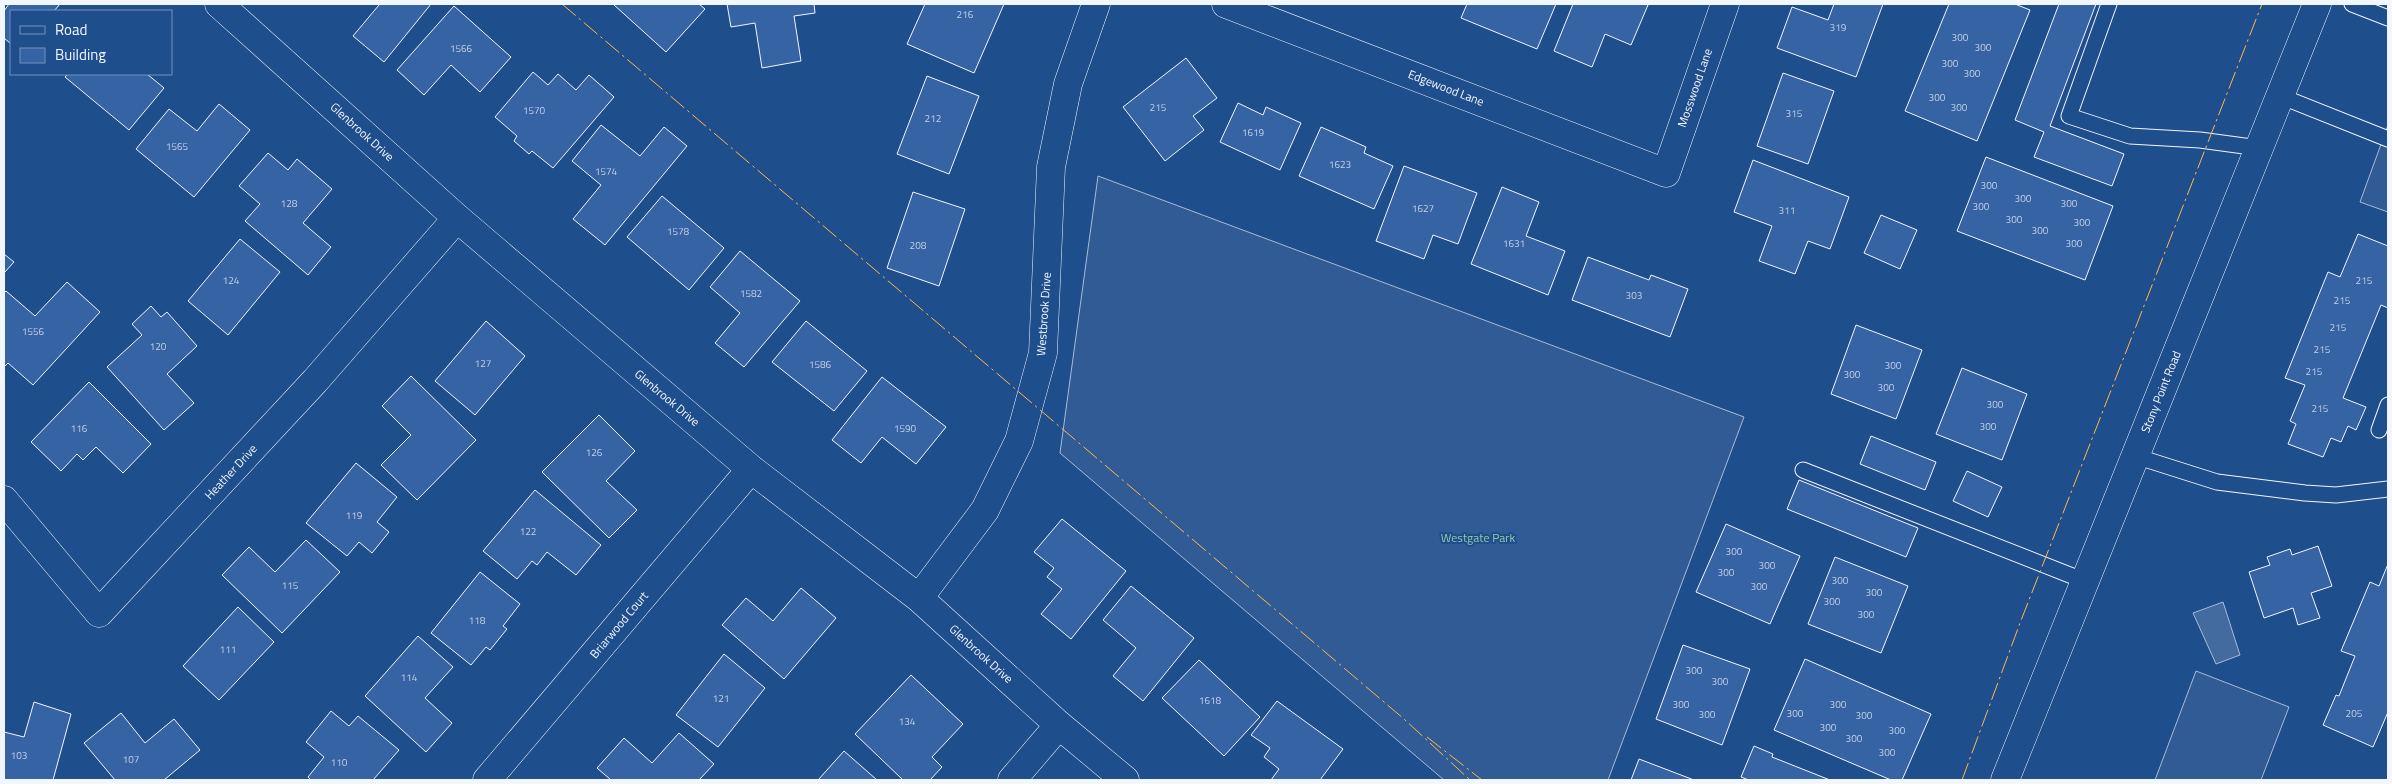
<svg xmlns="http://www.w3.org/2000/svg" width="2392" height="784" font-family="'Titillium Web',sans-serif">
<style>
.built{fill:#305b95;stroke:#a8bbd7}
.water{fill:#446ba0;stroke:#a8bbd7}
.building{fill:#3563a3;stroke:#f2f6ff}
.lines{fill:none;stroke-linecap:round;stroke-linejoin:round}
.service-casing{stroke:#f2f6ff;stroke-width:17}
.minor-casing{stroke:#f2f6ff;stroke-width:29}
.secondary-casing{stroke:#f2f6ff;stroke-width:29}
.service{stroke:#1f4e8c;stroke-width:15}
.minor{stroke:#1f4e8c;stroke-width:28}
.secondary{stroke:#1f4e8c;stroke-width:28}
.power{stroke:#ffb74d;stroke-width:1;stroke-dasharray:18 4 2.5 4;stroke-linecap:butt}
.labels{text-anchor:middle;stroke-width:4;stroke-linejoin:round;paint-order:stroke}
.number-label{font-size:10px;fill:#c3d1e8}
.street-label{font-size:12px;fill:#f2f6ff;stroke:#1f4e8c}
.park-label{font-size:12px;fill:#97c8a6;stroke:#1f4e8c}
</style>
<rect width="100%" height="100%" fill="#1f4e8c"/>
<!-- built -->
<path class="built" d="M2388,125V212L2360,202Z
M1098,176L1744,417L1608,780H1444L1060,453Z
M2196,671L2289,707L2261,780H2155Z"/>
<!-- water -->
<path class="water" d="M2223,602L2240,655L2216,664L2193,613Z"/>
<!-- building -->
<path class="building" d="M9,4H60L54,11H11V44L4,38V11Z
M377,4H431L384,62L353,36L379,5Z
M613,4H699L705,9L666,52Z
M727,4H814L815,13L794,16L801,61L762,68L755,23L731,27Z
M925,4H1004L974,73L907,44Z
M1467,4H1556L1537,49L1461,18Z
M1573,4H1645L1648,5L1631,45L1605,34L1592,67L1554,51Z
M1834,4H1883L1856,77L1777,48L1792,7L1828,20Z
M1949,4H2015L2030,10L1977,141L1905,111Z
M2059,4H2096L2050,126L2124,154L2112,186L2034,157L2044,132L2015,120Z
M454,6L511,57L480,92L451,65L424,95L397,70Z
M1186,58L1217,98L1193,116L1204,130L1165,161L1123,107Z
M533,72L548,85L558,74L576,90L589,75L614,97L553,168L532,151L529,154L514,141L517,136L495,117Z
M1783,73L1834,91L1808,164L1757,146Z
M68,74H147L164,88L129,130L65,77Z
M927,76L979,96L949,174L897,154Z
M1238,103L1263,115L1266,107L1301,123L1280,170L1220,142Z
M219,104L250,130L194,197L136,149L169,109L197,131Z
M601,125L640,156L664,127L687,146L605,245L573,219L601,185L572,161Z
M1321,127L1366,147L1364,153L1393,166L1374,209L1299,176Z
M268,153L288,170L297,159L332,189L303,223L331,247L308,275L245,221L260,204L239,186Z
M1986,157L2113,206L2085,280L1957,231Z
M1753,160L1849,197L1830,249L1808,241L1795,274L1759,261L1772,226L1734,212Z
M1404,166L1477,193L1458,244L1433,235L1424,259L1376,241Z
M1502,187L1539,202L1526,236L1565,251L1548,295L1471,264Z
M913,192L965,209L939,286L887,268Z
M662,196L724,248L689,290L627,237Z
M1881,215L1917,230L1900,269L1864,253Z
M2358,234L2388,246V308L2381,305L2343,398L2366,407L2356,430L2348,426L2341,442L2331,438L2323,457L2288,444L2296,424L2290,421L2305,385L2285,378L2328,272L2340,277Z
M240,239L280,272L228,335L188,301Z
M740,251L800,301L744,367L715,343L740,313L710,287Z
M4,254L14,262L4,273Z
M1588,257L1649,280L1651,275L1688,289L1670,337L1572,300Z
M67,282L100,312L33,385L8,363L4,367V293L6,291L35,316Z
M151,306L161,317L167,312L197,346L167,374L194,403L164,430L107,367L142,335L132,324Z
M486,321L525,356L475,415L435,381Z
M806,321L867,371L834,411L772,362Z
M1856,325L1922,350L1896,419L1831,394Z
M1962,368L2027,394L2002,460L1936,434Z
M411,376L476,440L417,500L381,465L411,435L382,406Z
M882,377L946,427L916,464L882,437L861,463L832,440Z
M89,382L151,444L123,473L96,447L83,460L77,454L61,471L31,442Z
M599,415L635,451L606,481L637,510L609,538L542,472Z
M1871,436L1936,462L1925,490L1860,464Z
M356,463L397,497L377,522L389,532L372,553L359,542L347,556L306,523Z
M1967,471L2002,487L1988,517L1953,501Z
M1799,480L1918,528L1906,557L1787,509Z
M535,490L601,545L576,575L547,552L537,565L532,561L517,579L483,551Z
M1062,519L1126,571L1071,639L1041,614L1062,589L1047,577L1054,568L1034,552Z
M1726,524L1800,556L1770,624L1696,592Z
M306,540L340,572L282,633L222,575L249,547L275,572Z
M2318,546L2332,586L2311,593L2320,618L2298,625L2293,608L2264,618L2249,572L2270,565L2267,557L2290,549L2292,555Z
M1835,557L1908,586L1881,653L1808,624Z
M2388,564V712L2373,747L2323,725L2336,695L2339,696L2355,656L2341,651L2370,582L2379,586Z
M480,572L520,604L503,626L507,629L490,650L486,647L471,665L431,633Z
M1131,586L1194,638L1143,701L1113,676L1136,648L1103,620Z
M801,588L836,618L784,679L722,625L746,598L773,621Z
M238,607L274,642L219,700L183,666Z
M418,636L453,667L425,698L452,723L426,752L365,696Z
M1683,645L1750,669L1722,745L1656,719Z
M724,654L765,688L718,747L676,715Z
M1805,659L1931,714L1902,780H1891L1774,730Z
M1199,660L1260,717L1224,756L1162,698Z
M911,675L963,724L932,757L942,767L930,780H903L855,734Z
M1277,701L1343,749L1320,780H1271L1279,769L1264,757L1270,748L1251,735Z
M34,702L71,714L53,780H4V732L24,737Z
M331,711L349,726L358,716L399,750L373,780H311L308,777L324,757L306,742Z
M121,713L145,743L174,719L200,750L164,780H115L84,743Z
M679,733L714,764L699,780H611L597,768L624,738L652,763Z
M1754,746L1773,754L1772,757L1830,780H1749L1741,777Z
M844,751L877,780H818Z
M1639,759L1694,780H1631Z"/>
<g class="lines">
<defs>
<path id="service" d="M2109,4L2069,116L2130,136L2200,140L2259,148
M2352,4L2388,18
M2280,96L2388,139
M2379,430L2388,405
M2135,456L2217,482L2305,493L2336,495L2388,489
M1803,470L2085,581"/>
<path id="minor" d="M219,4L457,218L751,469L919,598L1059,725L1125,780
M1226,4L1666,173L1725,4
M4,500L99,613L315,381L457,218
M919,598L985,510L1019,441L1043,353L1051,167L1068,84L1096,4
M487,780L751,469
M1012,780L1059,725"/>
<path id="secondary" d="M2005,780L2317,4"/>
</defs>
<!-- service casing -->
<use href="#service" class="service-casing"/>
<!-- minor casing -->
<use href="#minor" class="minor-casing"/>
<!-- secondary casing -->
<use href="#secondary" class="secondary-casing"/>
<!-- service -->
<use href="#service" class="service"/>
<!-- minor -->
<use href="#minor" class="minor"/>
<!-- secondary -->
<use href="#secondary" class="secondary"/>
<!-- power -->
<path class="power" d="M562,4L1404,719L1470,780
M1427,737L1482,780
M1962,780L2020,623L2262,4"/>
</g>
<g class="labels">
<!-- number labels -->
<g class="number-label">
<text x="965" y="18">216</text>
<text x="1838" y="31">319</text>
<text x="1960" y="41">300</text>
<text x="1983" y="51">300</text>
<text x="461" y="52">1566</text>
<text x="1950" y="67">300</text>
<text x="1972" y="77">300</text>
<text x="1937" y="101">300</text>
<text x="1158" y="111">215</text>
<text x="1959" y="111">300</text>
<text x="534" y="114">1570</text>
<text x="1794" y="117">315</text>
<text x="933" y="122">212</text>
<text x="1253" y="136">1619</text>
<text x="177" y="150">1565</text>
<text x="1340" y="168">1623</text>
<text x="606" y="175">1574</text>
<text x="1989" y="189">300</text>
<text x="2023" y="202">300</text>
<text x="289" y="207">128</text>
<text x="2069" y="207">300</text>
<text x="1981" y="210">300</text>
<text x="1423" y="212">1627</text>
<text x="1787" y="214">311</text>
<text x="2014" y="223">300</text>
<text x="2082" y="226">300</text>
<text x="2040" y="234">300</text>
<text x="678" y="235">1578</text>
<text x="1514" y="247">1631</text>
<text x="2074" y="247">300</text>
<text x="918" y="249">208</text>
<text x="231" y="284">124</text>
<text x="2364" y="284">215</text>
<text x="751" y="297">1582</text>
<text x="1634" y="299">303</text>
<text x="2342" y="304">215</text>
<text x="2338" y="331">215</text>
<text x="33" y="335">1556</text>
<text x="158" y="350">120</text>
<text x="2322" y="353">215</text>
<text x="483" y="367">127</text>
<text x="820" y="368">1586</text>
<text x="1893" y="369">300</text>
<text x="2314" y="375">215</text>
<text x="1852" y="378">300</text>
<text x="1886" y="391">300</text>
<text x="1995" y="408">300</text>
<text x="2320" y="412">215</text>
<text x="1988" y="430">300</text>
<text x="79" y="432">116</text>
<text x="905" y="432">1590</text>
<text x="594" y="456">126</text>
<text x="354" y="519">119</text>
<text x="528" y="535">122</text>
<text x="1734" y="555">300</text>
<text x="1767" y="569">300</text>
<text x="1726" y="576">300</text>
<text x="1840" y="584">300</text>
<text x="290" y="589">115</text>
<text x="1759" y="590">300</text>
<text x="1874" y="596">300</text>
<text x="1832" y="605">300</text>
<text x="1866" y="618">300</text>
<text x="477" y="624">118</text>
<text x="228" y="653">111</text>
<text x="1694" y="674">300</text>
<text x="409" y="681">114</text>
<text x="1720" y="685">300</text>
<text x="721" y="702">121</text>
<text x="1210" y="704">1618</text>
<text x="1681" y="708">300</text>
<text x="1838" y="708">300</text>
<text x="1795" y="717">300</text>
<text x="2354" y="717">205</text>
<text x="1707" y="718">300</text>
<text x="1864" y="719">300</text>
<text x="907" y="725">134</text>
<text x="1828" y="731">300</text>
<text x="1897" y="734">300</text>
<text x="1854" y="742">300</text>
<text x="1887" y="756">300</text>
<text x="19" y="759">103</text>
<text x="131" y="763">107</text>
<text x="339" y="766">110</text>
</g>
<!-- street labels -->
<g class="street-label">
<text transform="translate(1446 88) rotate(21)" y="4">Edgewood Lane</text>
<text transform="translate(1695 88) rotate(-71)" y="4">Mosswood Lane</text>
<text transform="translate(362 132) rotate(42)" y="4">Glenbrook Drive</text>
<text transform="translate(1044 314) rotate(-86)" y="4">Westbrook Drive</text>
<text transform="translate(2161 392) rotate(-68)" y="4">Stony Point Road</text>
<text transform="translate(667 398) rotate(40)" y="4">Glenbrook Drive</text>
<text transform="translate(231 472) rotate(-47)" y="4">Heather Drive</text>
<text transform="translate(619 625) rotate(-50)" y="4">Briarwood Court</text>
<text transform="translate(981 654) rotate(42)" y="4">Glenbrook Drive</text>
</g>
<!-- park labels -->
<g class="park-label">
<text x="1478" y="542">Westgate Park</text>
</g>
</g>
<!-- border -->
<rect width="2392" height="784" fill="none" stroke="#f2f6ff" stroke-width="10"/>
<!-- legend -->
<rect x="10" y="10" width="162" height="65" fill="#1f4e8c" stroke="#7391ba"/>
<rect x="20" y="26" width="25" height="8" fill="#1f4e8c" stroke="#7391ba"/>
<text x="55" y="35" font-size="15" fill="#f2f6ff">Road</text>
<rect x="20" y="48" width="25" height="15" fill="#3563a3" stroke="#7391ba"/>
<text x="55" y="60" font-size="15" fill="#f2f6ff">Building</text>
</svg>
